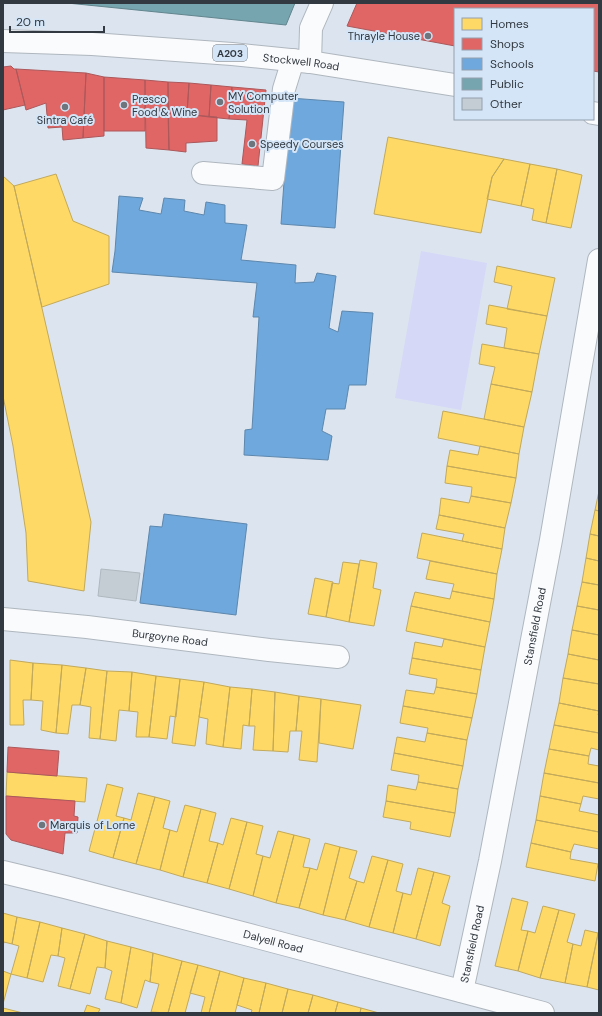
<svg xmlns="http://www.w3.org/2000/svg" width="602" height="1016" font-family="'DM Sans',sans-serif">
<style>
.green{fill:#d6d8f7}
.homes{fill:#ffd966;stroke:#c2a95b}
.shops{fill:#e06666;stroke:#ac585b}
.schools{fill:#6fa8dc;stroke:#5d87ad}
.public{fill:#76a5af;stroke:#62858e}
.building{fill:#c4cdd4;stroke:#b0b8bf}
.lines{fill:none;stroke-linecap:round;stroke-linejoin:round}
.minor-casing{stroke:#afb6be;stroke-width:24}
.highway-casing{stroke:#afb6be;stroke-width:24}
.minor{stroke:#fafbfd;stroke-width:22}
.highway{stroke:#fafbfd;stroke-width:22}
.poi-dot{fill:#6e757d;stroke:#d4e5f7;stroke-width:1.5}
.labels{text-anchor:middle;stroke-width:4;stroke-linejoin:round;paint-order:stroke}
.shield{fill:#d4e5f7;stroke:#636d77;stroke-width:1}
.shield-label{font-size:10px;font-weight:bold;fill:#323940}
.poi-label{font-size:11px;fill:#323940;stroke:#d4e5f7;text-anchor:start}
.street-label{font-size:11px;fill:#323940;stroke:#d4e5f7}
</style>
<rect width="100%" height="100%" fill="#dce5ef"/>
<!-- green -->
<path class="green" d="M421,251L487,263L461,410L395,398Z"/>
<!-- homes -->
<path class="homes" d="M388,137L504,159L492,177L481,233L374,214Z
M504,159L530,164L521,206L487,199L492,177Z
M530,164L557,169L546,223L532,220L534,209L521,206Z
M557,169L582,175L571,228L546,223Z
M56,174L73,221L109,236V284L42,307L14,186Z
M3,176L14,186L91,522L84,591L28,581L26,533L13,446L3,396Z
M497,266L555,278L547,316L507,309L512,286L494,282Z
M489,305L547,316L539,354L504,348L507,328L486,324Z
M482,344L539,354L532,392L491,384L495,367L479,364Z
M491,384L532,392L524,427L484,419Z
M443,411L524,427L519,454L438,438Z
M480,446L519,454L516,478L447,466L450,450L478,455Z
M447,466L516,478L511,503L471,496L472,487L445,483Z
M599,491V511L595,510Z
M471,496L511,503L505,528L439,515L441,498L469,503Z
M595,510L599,511V536L590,534Z
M439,515L505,528L502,549L462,541L464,534L436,529Z
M422,533L502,549L497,574L417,558Z
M590,534L599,536V561L586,558Z
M586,558L599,561V585L582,582Z
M360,560L377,563L373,588L381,590L374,626L349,622Z
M430,561L497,574L494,599L452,591L454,584L426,579Z
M343,562L359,564L349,622L326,617L332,583L339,584Z
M315,578L333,582L326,617L308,614Z
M582,582L599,585V610L577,606Z
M452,591L494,599L490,622L411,606L415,592L450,599Z
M411,606L490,622L485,647L406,631Z
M577,606L599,610V635L572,630Z
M572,630L599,635V660L568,654Z
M444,639L485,647L481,670L412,658L415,642L442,647Z
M568,654L599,660V684L563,678Z
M412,658L481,670L477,694L436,687L437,679L409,674Z
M10,660L33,663L31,700H23L24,725H10Z
M33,663L62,665L56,733L41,730L43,701L31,700Z
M62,665L86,668L80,705H72L68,734L56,733Z
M86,668L107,671L100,739L89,738L91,707L80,705Z
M107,671L132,672L129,711L119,710L116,741L100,739Z
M132,672L156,676L149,737H136L138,712L129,711Z
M156,676L180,679L176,717L170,716L167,739L149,737Z
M563,678L599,684V711L559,703Z
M180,679L204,682L195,746L172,743Z
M204,682L230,687L223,747L206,744L208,719L199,717Z
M230,687L252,689L249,726L243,725L241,749L223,747Z
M436,687L477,694L472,718L403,706L406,690L434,694Z
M252,689L275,692L273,751L253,750L255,726H249Z
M275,692L299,696L296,731H290L288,752L273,751Z
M299,696L321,699L317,762L299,760L302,731H296Z
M321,699L361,705L353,749L319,743Z
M559,703L599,711L598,715L599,716V733L554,725Z
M403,706L472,718L467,740L427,733L428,728L400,723Z
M554,725L599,733V750L591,748L589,756L549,749Z
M427,733L467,740L463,766L394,753L397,737L425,742Z
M549,749L589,756L588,764L599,766V783L544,773Z
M394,753L463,766L458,789L418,782L419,775L391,770Z
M7,772L87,778L85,802L6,796Z
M544,773L599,783V799L583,796L581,804L540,796Z
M418,782L458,789L455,813L386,801L388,785L416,790Z
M107,784L123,788L116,816L124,818L113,858L89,851Z
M138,793L155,797L136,864L113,858L124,818L131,820Z
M540,796L581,804L579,811L599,815V832L536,820Z
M155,797L170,801L163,828L170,830L160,870L136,864Z
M386,801L455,813L450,837L410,829L411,822L383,817Z
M185,805L201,809L183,877L160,870L170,830L177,832Z
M201,809L216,813L209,841L218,843L207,883L183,877Z
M231,818L247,822L229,889L207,883L218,843L223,845Z
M536,820L599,832V849L574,844L571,852L531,843Z
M247,822L263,826L256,854L263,856L253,896L229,889Z
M278,831L294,835L276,903L253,896L263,856L270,858Z
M294,835L310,839L303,867L310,868L299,908L276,903Z
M325,843L340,847L323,915L299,908L310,868L317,870Z
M531,843L571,852L570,859L598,864L595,881L526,867Z
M340,847L357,851L349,878L357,881L345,920L323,915Z
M372,856L388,860L369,927L345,920L357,881L364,883Z
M388,860L403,864L396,891L403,893L393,933L369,927Z
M418,868L434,872L416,939L393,933L403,893L411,895Z
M434,872L450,876L442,903L450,906L440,946L416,939Z
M512,898L528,902L521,930L528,931L518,971L495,966Z
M543,906L559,910L540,978L518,971L528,931L535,933Z
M559,910L575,914L567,942L573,944L565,983L540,978Z
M3,913L17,917L12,944L4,942L3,946Z
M17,917L40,922L27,978L11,974L19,946L12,944Z
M40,922L62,928L58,956L51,955L43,982L27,978Z
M62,928L85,934L70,989L58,986L65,958L58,956Z
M585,930L598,933L587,987L565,983L573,944L581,946Z
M599,930V990L587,987Z
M85,934L107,941L105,968L97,967L90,994L70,989Z
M107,941L131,947L121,1003L105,999L112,971L105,968Z
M131,947L153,953L150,982L145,980L137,1008L121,1003Z
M153,953L182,961L168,1013L151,1012L159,984L150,982Z
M182,961L198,965L185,1013H168Z
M198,965L220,971L209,1013H201L205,997L190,993Z
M3,971L11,974L3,1004Z
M220,971L244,978L235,1013H209Z
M244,978L266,983L259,1013H251L252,1010L237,1005Z
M266,983L288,989L282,1013H259Z
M288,989L313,995L308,1013H282Z
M313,995L338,1002L335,1013H308Z
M338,1002L361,1008L360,1013H335Z
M87,1005L100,1009L98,1013H84Z
M3,1008L23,1013H3Z
M361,1008L379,1013H360Z"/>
<!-- shops -->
<path class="shops" d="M357,3H599V72L593,71V9H455V46L347,26Z
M11,66L14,69H16L25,105L3,110V67Z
M16,69L86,73L83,138L63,140L62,127L48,128L46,103L26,110Z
M86,73L104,77V136L83,138Z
M104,77L145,80V131H104Z
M145,80L168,82L169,150L146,148Z
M168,82L189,83L187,114L168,113Z
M189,83L211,85L209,117L187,114Z
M211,85L232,87L229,119L209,117Z
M232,87L266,90L258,166L242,164L247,120L229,119Z
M168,113L217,117V141L186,143V152L169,150Z
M8,747L59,751L57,776L7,772Z
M6,796L75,801L74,816L78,817L77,833H65L63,854L11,840L6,834Z"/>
<!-- schools -->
<path class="schools" d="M290,98L344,102L335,228L281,224Z
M119,196L143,198L139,210L161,214L164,198L185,200L184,211L204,215L206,202L225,205V223L247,225L241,260L296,265L295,283L314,282L317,273L336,276L329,328L338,332L342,311L373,313L366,385H349L345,409H326L322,431L332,436L328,460L244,455L245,430L252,429L259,317H253L257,283L112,272L115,251Z
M164,514L247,524L236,615L140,603L150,526L162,527Z"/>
<!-- public -->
<path class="public" d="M67,3H295L286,25Z"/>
<!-- building -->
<path class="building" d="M101,569L140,573L136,601L98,596Z"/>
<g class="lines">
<defs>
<g id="minor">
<path d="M310,62L311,28L322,3"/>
<path d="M203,173L273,179L284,89L293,60"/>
<path id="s1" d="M3,619L87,627L269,650L338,657"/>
<path id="s2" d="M3,872L65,887L257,937L543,1013"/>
<path id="s3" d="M462,991L490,861L551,540L599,260"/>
</g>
<g id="highway">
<path id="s4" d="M3,41L92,44L232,54L310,62L455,85"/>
<path d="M593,113L599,114"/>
</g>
</defs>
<!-- minor casing -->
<use href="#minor" class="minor-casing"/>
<!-- highway casing -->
<use href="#highway" class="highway-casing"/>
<!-- minor -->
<use href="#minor" class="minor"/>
<!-- highway -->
<use href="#highway" class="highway"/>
</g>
<!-- markers -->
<g class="poi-dot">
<circle cx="428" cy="36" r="4"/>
<circle cx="220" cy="102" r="4"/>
<circle cx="124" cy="105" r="4"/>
<circle cx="65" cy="107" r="4"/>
<circle cx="252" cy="144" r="4"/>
<circle cx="42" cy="825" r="4"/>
</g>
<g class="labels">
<!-- shield labels -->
<rect class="shield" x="213" y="45" width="34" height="16" rx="3"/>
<g class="shield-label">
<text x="230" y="57">A203</text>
</g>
<!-- poi labels -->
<g class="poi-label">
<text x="420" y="40" text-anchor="end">Thrayle House</text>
<text x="228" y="100">MY Computer<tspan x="228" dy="13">Solution</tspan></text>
<text x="132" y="103">Presco<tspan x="132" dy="13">Food &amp; Wine</tspan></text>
<text x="65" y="124" text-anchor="middle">Sintra Café</text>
<text x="260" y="148">Speedy Courses</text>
<text x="50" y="829">Marquis of Lorne</text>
</g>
<!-- street labels -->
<g class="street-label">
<text dy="4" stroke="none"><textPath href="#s4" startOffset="299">Stockwell Road</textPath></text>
<text dy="4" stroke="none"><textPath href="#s3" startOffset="372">Stansfield Road</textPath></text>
<text dy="4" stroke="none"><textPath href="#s1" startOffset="168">Burgoyne Road</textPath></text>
<text dy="4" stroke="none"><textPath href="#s2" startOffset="279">Dalyell Road</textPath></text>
<text dy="4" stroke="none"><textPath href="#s3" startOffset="48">Stansfield Road</textPath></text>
</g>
</g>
<!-- border -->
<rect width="602" height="1016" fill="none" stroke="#323940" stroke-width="8"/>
<!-- legend -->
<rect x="454" y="8" width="140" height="112" fill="#d4e5f7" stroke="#93a0ae"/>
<rect x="462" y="18" width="20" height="12" fill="#ffd966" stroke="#93a0ae"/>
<text x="490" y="28" font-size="12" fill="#323940">Homes</text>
<rect x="462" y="38" width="20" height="12" fill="#e06666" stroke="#93a0ae"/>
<text x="490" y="48" font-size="12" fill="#323940">Shops</text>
<rect x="462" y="58" width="20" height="12" fill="#6fa8dc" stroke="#93a0ae"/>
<text x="490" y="68" font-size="12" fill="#323940">Schools</text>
<rect x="462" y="78" width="20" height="12" fill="#76a5af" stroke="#93a0ae"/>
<text x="490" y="88" font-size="12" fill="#323940">Public</text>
<rect x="462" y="98" width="20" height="12" fill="#c4cdd4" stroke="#93a0ae"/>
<text x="490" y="108" font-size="12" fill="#323940">Other</text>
<!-- scale -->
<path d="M10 26v6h94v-6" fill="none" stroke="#323940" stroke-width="2"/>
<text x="16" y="26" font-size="12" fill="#323940" stroke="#d4e5f7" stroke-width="3" paint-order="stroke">20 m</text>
</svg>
